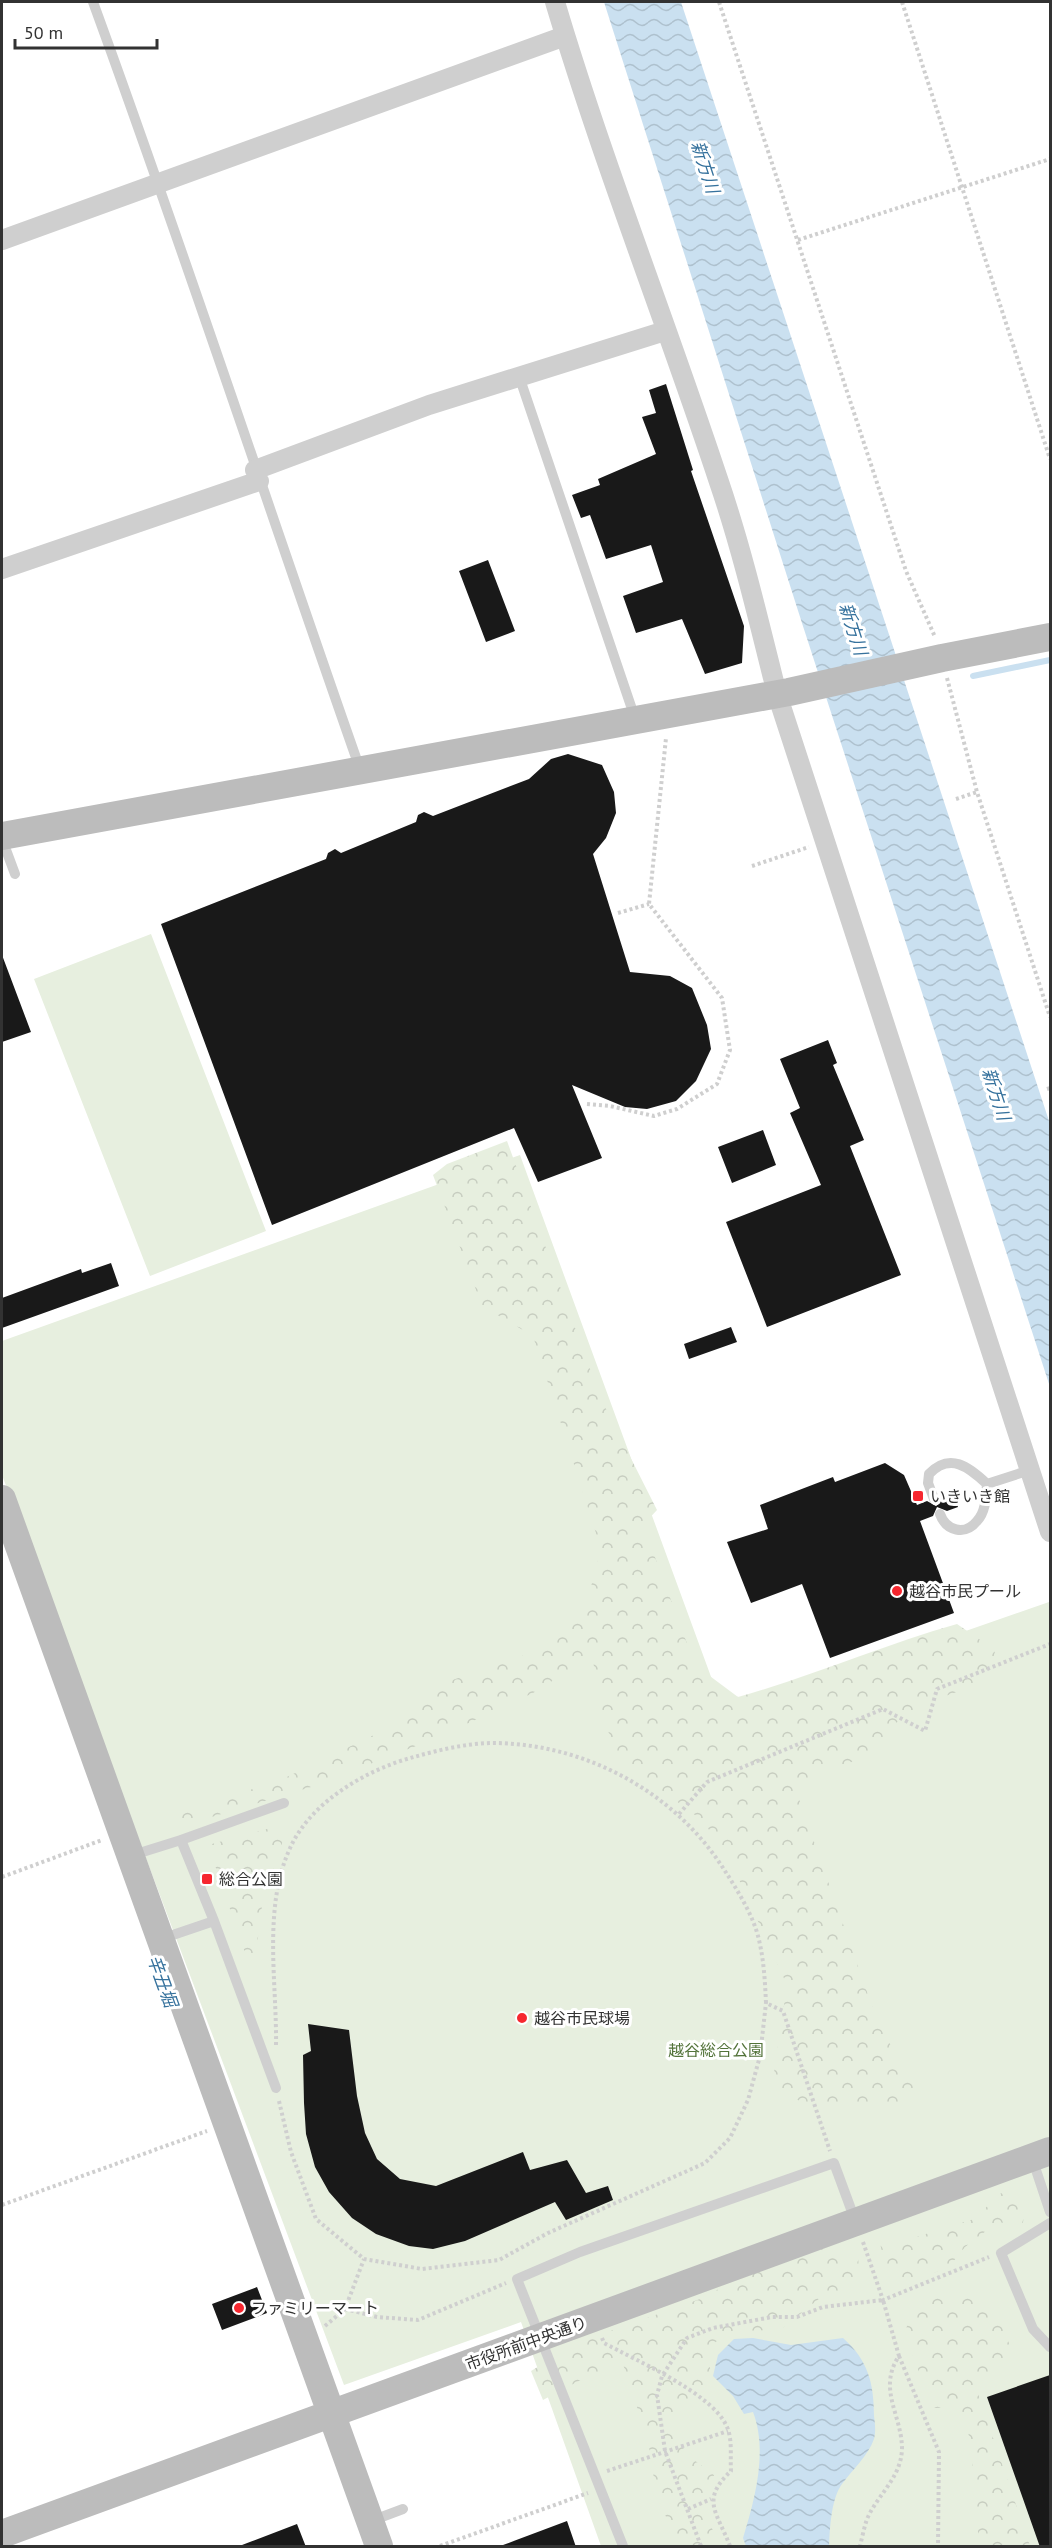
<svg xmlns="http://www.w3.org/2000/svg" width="1052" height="2548" font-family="'PT Sans','Noto Sans JP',sans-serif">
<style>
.green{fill:#e7efdf}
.forest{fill:url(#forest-crowns)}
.water{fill:url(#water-waves)}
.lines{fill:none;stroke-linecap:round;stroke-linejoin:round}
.stream{stroke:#cae0f0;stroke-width:6}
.building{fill:#191919}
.path{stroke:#cfcfcf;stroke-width:4;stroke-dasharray:3 3;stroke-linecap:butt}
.lane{stroke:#cfcfcf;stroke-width:10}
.street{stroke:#cfcfcf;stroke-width:20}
.secondary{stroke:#bcbcbc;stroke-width:28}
.poi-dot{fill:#f6272f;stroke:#fff;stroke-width:2}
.labels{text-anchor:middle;stroke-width:6;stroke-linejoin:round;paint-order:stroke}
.poi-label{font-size:16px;fill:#323232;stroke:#fff;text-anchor:start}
.park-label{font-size:16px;fill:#53733a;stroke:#fff}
.street-label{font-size:16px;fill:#323232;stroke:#fff}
.water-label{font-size:18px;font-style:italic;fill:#36729d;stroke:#fff}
</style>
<defs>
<pattern id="forest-crowns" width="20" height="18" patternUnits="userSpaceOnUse" patternTransform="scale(1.5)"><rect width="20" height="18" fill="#e7efdf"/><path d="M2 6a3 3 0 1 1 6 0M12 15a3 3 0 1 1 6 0" fill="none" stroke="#c7cdc0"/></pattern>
<pattern id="water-waves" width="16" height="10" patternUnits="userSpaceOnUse" patternTransform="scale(1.5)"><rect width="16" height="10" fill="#cae0f0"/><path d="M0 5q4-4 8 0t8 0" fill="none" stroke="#aec1ce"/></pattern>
</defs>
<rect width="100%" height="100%" fill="#fff"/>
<!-- green -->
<path class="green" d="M151,934L266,1231L150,1276L34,979Z
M520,1155L725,1715L1049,1602L1050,2546H601L521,2322L344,2385L2,1475V1341Z"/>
<!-- forest -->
<path class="forest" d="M507,1141L601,1399L657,1510L643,1525L695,1665L738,1697C813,1676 883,1645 957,1624L995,1650L992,1680L948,1695L888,1727L885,1752L818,1772L799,1799L879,2026L919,2091L894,2107L828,2108L771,2093L787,1985L731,1862L703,1821L620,1759L605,1724L592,1656L533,1693L439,1737L311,1787L195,1822L174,1817L289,1776L411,1717L441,1684L545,1648L588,1598L601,1549L533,1336L482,1306L433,1175L447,1164Z
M289,1823L263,1898L253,1976L208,1845Z
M1001,2193L1025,2210L1021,2234L999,2221L965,2247L948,2268L899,2284L887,2274L880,2243L916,2237L974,2219Z
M820,2249L858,2256L860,2285L820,2298L780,2330L730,2331L708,2348L712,2387L671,2422L686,2454L714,2475L705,2513L720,2546H676L655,2485L648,2441L623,2364L592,2374L543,2400L531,2371L577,2343L700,2299L745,2275Z
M963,2292L997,2315L1014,2355L1000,2377L975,2385L1030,2546H984L974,2522L972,2447L961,2407L933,2408L904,2333L919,2299Z"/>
<!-- water -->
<path class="water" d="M604,2H681L1050,1124V1387L801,620Z
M753,2338L791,2345L843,2338C868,2360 874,2383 874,2416C875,2423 876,2432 874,2439C868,2456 853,2469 842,2484C831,2499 830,2528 829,2546H746L743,2538C755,2499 768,2451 753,2412L744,2414L733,2396L713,2376L718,2355L734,2339Z"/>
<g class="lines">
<!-- stream -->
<path class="stream" d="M973,676L1050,660"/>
</g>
<!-- building -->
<path class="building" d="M666,384L693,470L691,471L744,626L742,663L705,674L682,619L636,633L623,596L663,582L651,545L606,559L590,515L581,518L572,495L600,485L598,479L656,454L642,417L656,413L649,390Z
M488,560L515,631L486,642L459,571Z
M568,754L602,765L614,792L616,813L606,838L593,854L630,972L670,976L692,988L707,1025L711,1049L696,1081L676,1101L647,1109L625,1107L572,1085L602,1158L538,1182L514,1128L272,1225L161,924L326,859L328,853L335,849L341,853L416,822L418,815L424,812L433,816L529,779L551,759Z
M2,955L31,1032L2,1042Z
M828,1040L837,1063L833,1065L864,1140L850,1146L901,1275L767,1327L726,1222L821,1185L790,1113L800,1108L780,1059Z
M763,1130L776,1165L732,1183L718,1147Z
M111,1263L119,1286L2,1328V1298L81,1269L82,1273Z
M731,1327L737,1342L689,1359L684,1344Z
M885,1463L904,1475L917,1505L927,1501L936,1506L940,1503L941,1496L953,1492L958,1507L947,1511L937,1507L933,1516L920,1521L954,1613L830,1658L802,1584L751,1603L727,1542L768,1529L760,1505L833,1477L835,1482Z
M308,2024L349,2030L357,2096L365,2133L377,2159L400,2179L436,2186L523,2152L530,2170L567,2160L586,2193L608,2186L613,2200L566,2220L555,2202L465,2241L433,2249L409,2246L376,2234L352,2218L329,2192L315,2167L306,2134L304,2103L303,2055L311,2051Z
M257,2287L267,2313L222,2330L212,2304Z
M1050,2375V2547H1040L987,2397Z
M567,2521L576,2547H503V2545Z
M297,2524L306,2547H243L242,2545Z"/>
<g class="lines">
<!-- path -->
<path class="path" d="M719,2L906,571L935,637
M902,2L1050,459
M798,240L1050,159
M947,678L977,792L1050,1017
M956,799L977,792
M752,866L809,847
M618,913L649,904
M1047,1089L1050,1088
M587,1104L610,1106L654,1116L677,1109L717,1084L730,1050L722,998L649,904L666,738
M679,1814L707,1782L883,1709L925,1731L937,1689L1050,1644
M2,1877L102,1840
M276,2045C277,1981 262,1904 292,1844C314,1800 368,1769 414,1757C439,1750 467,1743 494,1743C587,1744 676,1793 725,1871C738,1891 754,1917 759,1940C764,1961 765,1982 766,2003L783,2011L830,2151
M279,2101L291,2152L316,2219L364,2259L422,2269L499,2260L548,2233L705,2163L730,2138L748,2100L760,2056L766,2003
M2,2205L207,2131
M863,2242L883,2300L989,2257
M345,2309L377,2317L418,2320L506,2283
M325,2326L345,2309L364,2259
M602,2338L604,2343C637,2361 711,2393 726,2425C733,2438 730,2457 731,2471C700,2500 717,2512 730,2546
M899,2356L939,2452L938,2546
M607,2471L728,2431
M688,2509L711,2499
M440,2546L588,2493
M701,2546L665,2451L657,2395L662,2376L687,2338L713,2328L772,2317H797L823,2307L883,2300L899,2356C877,2389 902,2415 902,2449C901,2478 878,2494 867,2519C864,2528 862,2538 860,2546"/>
<!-- lane -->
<path class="lane" d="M93,2C186,256 270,513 360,769
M520,379L635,718
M2,839L15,874
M987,1484L1030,1470
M934,1499L928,1483L929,1474C950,1452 969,1467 987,1484
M940,1514C946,1531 965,1536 977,1521C986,1512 986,1496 987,1484
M181,1840L284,1803
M133,1855L181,1840L214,1921L161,1939
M214,1921L276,2088
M1032,2158L1050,2212
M1050,2223L1001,2253L1033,2329L1050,2347
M371,2521L403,2509
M623,2546L517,2279L580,2252L834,2163L855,2220"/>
<!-- street -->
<path class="street" d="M555,2C603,163 665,319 718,479C742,549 759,622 777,694L1050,1532
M2,240L565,36
M255,470L429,405L665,331
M2,569L259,481"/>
<!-- secondary -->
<path class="secondary" d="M2,836L789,692L942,658L1050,637
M2,1499L379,2546
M2,2534L1050,2151"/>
</g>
<!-- markers -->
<g class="poi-dot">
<rect x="912" y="1490" width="12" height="12" rx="3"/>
<circle cx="897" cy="1591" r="6"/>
<rect x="201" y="1873" width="12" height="12" rx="3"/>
<circle cx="522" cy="2018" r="6"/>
<circle cx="239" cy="2308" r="6"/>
</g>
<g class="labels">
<!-- poi labels -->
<g class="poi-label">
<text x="930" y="1502">いきいき館</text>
<text x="909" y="1597">越谷市民プール</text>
<text x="219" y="1885">総合公園</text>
<text x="534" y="2024">越谷市民球場</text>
<text x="251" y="2314">ファミリーマート</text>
</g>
<!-- park labels -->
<g class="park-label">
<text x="716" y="2056">越谷総合公園</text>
</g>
<!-- street labels -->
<g class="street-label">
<text transform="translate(526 2343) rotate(-20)" y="6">市役所前中央通り</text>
</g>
<!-- water labels -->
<g class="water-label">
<text transform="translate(705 167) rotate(72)" y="6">新方川</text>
<text transform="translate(853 629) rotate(72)" y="6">新方川</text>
<text transform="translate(996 1094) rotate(72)" y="6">新方川</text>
<text transform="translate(162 1981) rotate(70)" y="6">辛丑堀</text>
</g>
</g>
<!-- border -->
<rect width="1052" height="2548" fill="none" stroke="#323232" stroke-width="6"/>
<!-- scale -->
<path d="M15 39v9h142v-9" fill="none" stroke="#323232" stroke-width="3"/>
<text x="24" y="39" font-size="18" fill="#323232" stroke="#ffffff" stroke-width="4.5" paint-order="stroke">50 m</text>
</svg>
